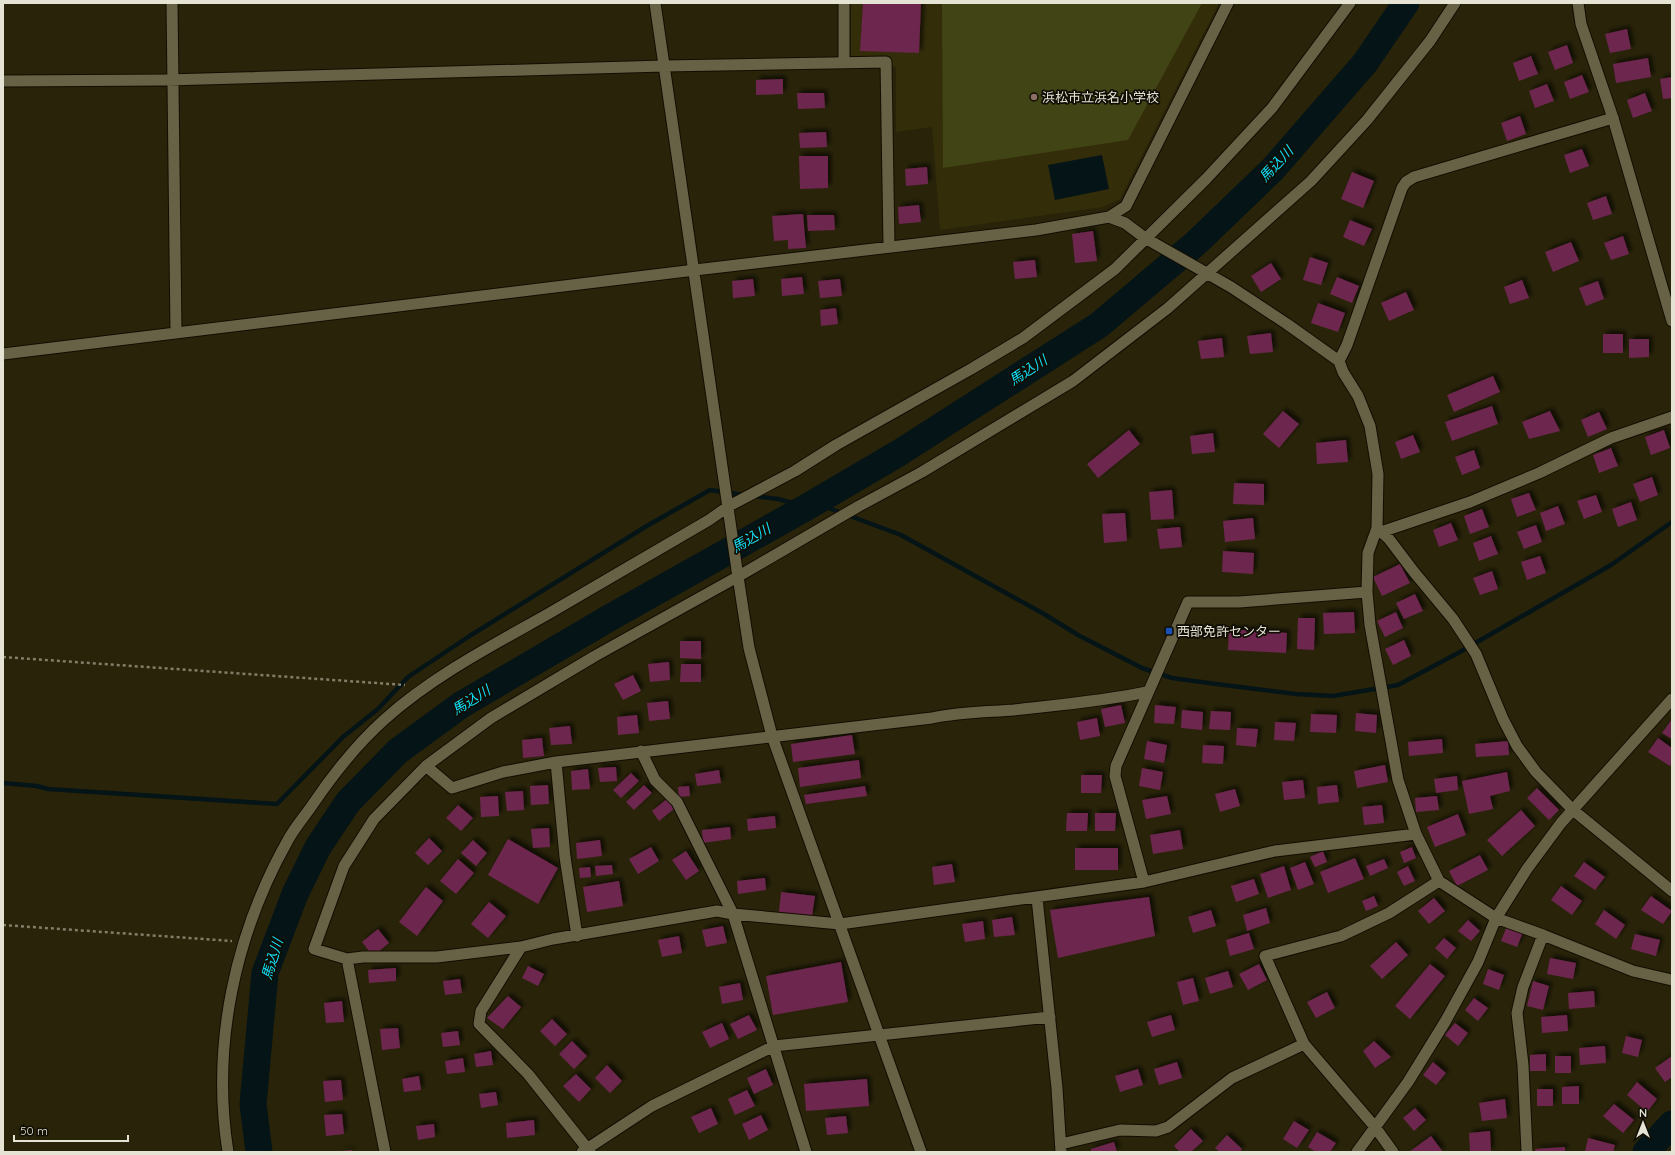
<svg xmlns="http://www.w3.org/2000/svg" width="1675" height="1155" font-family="Quicksand,'Noto Sans JP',sans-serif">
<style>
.built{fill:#332d09}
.green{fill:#414414}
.water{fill:#051417}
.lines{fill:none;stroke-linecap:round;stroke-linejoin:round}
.stream{stroke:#051417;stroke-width:4.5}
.river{stroke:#051417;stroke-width:27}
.building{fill:#6d264e;filter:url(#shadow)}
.minor-casing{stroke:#120d00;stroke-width:13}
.tertiary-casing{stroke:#120d00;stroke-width:13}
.path{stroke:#817d68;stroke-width:2.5;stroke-dasharray:3 3;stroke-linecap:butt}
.minor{stroke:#676246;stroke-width:11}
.tertiary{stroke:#676246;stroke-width:11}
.education-dot{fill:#8d6e63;stroke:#0f0d04;stroke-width:1.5}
.transit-dot{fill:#1a4fb4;stroke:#0f0d04;stroke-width:1.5}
.labels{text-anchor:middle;stroke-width:3.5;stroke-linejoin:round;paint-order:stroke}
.poi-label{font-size:13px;fill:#e5e3d3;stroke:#0f0d04;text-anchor:start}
.water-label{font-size:14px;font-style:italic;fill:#10dff7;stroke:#0f0d04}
</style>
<defs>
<filter id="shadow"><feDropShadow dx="3.5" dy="-3.5" stdDeviation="2" flood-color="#0009"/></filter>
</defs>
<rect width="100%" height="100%" fill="#292409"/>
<!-- built -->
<path class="built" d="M851,3H1219L1120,199L1103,207L940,230L932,127L896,132V67L851,64Z"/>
<!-- green -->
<path class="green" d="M942,3H1202L1128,140L943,168Z"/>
<!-- water -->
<path class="water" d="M1102,155L1109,189L1055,200L1048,165Z"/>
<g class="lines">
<!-- stream -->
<path class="stream" d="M753,496L778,499L807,507L823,506L901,535L1044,614L1078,635L1142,668L1172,678L1216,684L1296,694L1333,696L1398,685L1458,653L1611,565L1672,522
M3,783L37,786L48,789L277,804L343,737L378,709L408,677L468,637L645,527L710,490L744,495"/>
<!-- river -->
<path class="river" d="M259,1152L253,1104L265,973L295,894L318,847L348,802L398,751L461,705L611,617L807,507L899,453L1099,325L1196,243L1273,169L1365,63L1406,3
M1646,1152L1672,1124"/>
</g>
<!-- building -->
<path class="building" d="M863,3H921L919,53L860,51Z
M1627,29L1631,49L1610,53L1605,34Z
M1567,45L1573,63L1555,70L1548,52Z
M1531,56L1538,74L1519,81L1513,63Z
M1648,58L1651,77L1616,83L1613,64Z
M1582,75L1589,92L1570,99L1564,82Z
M1672,77V98L1663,99L1660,79Z
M783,79V94L756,95V80Z
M1547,84L1554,101L1535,108L1529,91Z
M797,93H824L825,108L798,109Z
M1645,93L1652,111L1633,118L1627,100Z
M1520,116L1526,134L1507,141L1501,123Z
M826,132L827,147L800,148L799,133Z
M1582,149L1589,166L1570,173L1564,155Z
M799,156H828V188L800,189Z
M927,167L928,184L906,186L905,169Z
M1352,172L1374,181L1363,208L1341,199Z
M1606,196L1612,214L1593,220L1587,203Z
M919,205L921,222L899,224L898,207Z
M803,214L806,248L788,249V240L774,241L772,216Z
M807,215H834L835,230L808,231Z
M1350,220L1372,229L1364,246L1343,237Z
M1093,231L1097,261L1075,263L1072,234Z
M1623,236L1629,254L1611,260L1604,243Z
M1571,242L1579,261L1553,272L1545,252Z
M1310,257L1328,263L1321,285L1303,280Z
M1035,260L1037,277L1015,279L1013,262Z
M1271,263L1281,279L1261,292L1251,276Z
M802,277L804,294L782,296L781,279Z
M1337,277L1359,286L1352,303L1330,294Z
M753,279L755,296L733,298L732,281Z
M840,279L842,296L820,298L818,281Z
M1522,280L1529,298L1510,304L1504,287Z
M1598,281L1604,299L1586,306L1579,288Z
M1406,292L1414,310L1389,321L1381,303Z
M1318,303L1345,313L1338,332L1311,323Z
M836,308L838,324L821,326L820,310Z
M1271,333L1273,352L1250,354L1247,336Z
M1603,334H1623V353H1603Z
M1222,338L1224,357L1201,359L1198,341Z
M1629,339H1649V357L1629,358Z
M1493,376L1500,392L1454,412L1447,395Z
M1492,406L1498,424L1452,441L1445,422Z
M1283,411L1299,424L1279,448L1263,434Z
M1550,411L1560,431L1529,439L1522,422Z
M1599,412L1607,429L1588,437L1581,420Z
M1129,430L1140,444L1098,478L1087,464Z
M1664,430L1670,448L1651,455L1645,437Z
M1213,433L1215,452L1192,454L1190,436Z
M1413,435L1420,452L1401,459L1395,442Z
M1346,440L1348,462L1317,464L1316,443Z
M1611,448L1618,466L1599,473L1593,455Z
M1474,450L1480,468L1462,475L1455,457Z
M1652,477L1658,495L1640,502L1633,484Z
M1234,483L1264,484V505L1233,504Z
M1172,490L1174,519L1151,520L1149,492Z
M1529,493L1536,510L1517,517L1511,499Z
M1596,495L1602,512L1584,519L1577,501Z
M1631,502L1637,520L1618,527L1612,509Z
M1558,506L1565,524L1546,531L1540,513Z
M1482,509L1489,527L1470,534L1464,516Z
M1125,513L1127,541L1104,543L1102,514Z
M1253,518L1255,539L1225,542L1223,521Z
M1451,523L1458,540L1439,547L1433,530Z
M1536,525L1542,542L1524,549L1517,532Z
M1180,527L1182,547L1160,549L1157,529Z
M1491,536L1498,554L1479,561L1473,543Z
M1223,551L1254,553L1253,574L1222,572Z
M1540,556L1546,573L1527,580L1521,562Z
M1400,564L1410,583L1382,596L1373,577Z
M1492,571L1498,589L1480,595L1473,578Z
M1415,594L1423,611L1404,619L1396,603Z
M1354,612L1355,633L1324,634L1323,613Z
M1396,612L1403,628L1385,637L1377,621Z
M1298,618H1315L1314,650L1297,649Z
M1229,629L1287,633L1286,653L1228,650Z
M1404,640L1411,656L1393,665L1385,649Z
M680,641H701V659L680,658Z
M669,662L670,680L650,682L648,664Z
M681,664H701V682H680Z
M633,675L641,691L623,700L614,684Z
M668,701L670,719L649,721L647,703Z
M1121,705L1125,723L1105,727L1101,709Z
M1155,705L1176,707L1174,724L1154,723Z
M1182,710L1203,712L1202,730L1181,728Z
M1211,711L1231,712L1230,730L1209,729Z
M1356,713L1377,715L1376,733L1355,731Z
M1311,714L1337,715L1336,733L1310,732Z
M637,715L639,733L618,735L617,717Z
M1097,718L1100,736L1080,740L1077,722Z
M1672,719V739L1662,733Z
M1275,722L1296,723L1294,741L1274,740Z
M570,726L572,744L551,745L549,728Z
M1237,728L1258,729L1256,747L1236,745Z
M852,735L855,754L793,762L791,744Z
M542,738L544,756L523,758L522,740Z
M1658,738L1672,748V763L1670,766L1648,752Z
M1442,739L1443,753L1409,756L1408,742Z
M1147,741L1167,745L1164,763L1144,759Z
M1508,741L1509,755L1476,757L1475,744Z
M1203,745L1224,746L1223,764L1202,763Z
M859,760L861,778L800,787L798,768Z
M1385,765L1388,782L1357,788L1354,771Z
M616,767L617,781L600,782L598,768Z
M1142,768L1163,772L1160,790L1139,786Z
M588,769L590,789L572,790L571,771Z
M719,770L721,783L697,786L695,774Z
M1507,772L1510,791L1490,796L1493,809L1469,814L1462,781Z
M631,773L639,781L621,798L613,790Z
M1081,775H1102L1101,793H1081Z
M1457,776L1458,790L1436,793L1434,779Z
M1303,780L1305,798L1284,800L1282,782Z
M548,785L549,804L531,805L530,786Z
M644,785L652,793L634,810L626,802Z
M1337,785L1339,802L1318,804L1317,787Z
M689,786L690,796L679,797L678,787Z
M865,786L867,796L806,804L804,795Z
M1537,788L1559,810L1549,820L1527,798Z
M1235,789L1240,806L1220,812L1215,794Z
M523,791L524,810L507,811L505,792Z
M498,796L499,816L481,817L480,797Z
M1167,796L1171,814L1146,819L1142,800Z
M1437,796L1439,810L1416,812L1415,798Z
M667,799L674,809L659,821L652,811Z
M458,805L473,818L461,831L446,818Z
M1382,805L1384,823L1364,825L1362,807Z
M1521,810L1535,826L1502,856L1487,840Z
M1067,813H1088L1087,831H1066Z
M1095,813H1116L1115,831H1095Z
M1458,814L1466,835L1435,847L1427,827Z
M775,816L776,828L748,831L747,819Z
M730,827L731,839L703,843L702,830Z
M549,828L550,847L533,848L531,829Z
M1180,830L1183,849L1153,854L1150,835Z
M429,838L442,851L428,865L415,853Z
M508,839L558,868L538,904L488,875Z
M473,840L487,853L476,866L461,853Z
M600,840L602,856L577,859L576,843Z
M651,847L659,861L638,874L629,859Z
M1412,847L1416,858L1404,863L1400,852Z
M1075,848H1118V870H1075Z
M686,851L699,871L686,880L672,860Z
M1323,851L1327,862L1315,867L1310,857Z
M1480,855L1488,870L1457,886L1449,871Z
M1355,858L1364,879L1328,893L1320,872Z
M458,859L474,873L456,894L440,881Z
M1384,859L1388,868L1370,876L1366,866Z
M1305,862L1314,884L1298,890L1290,868Z
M1584,862L1605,877L1595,890L1574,876Z
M952,864L955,882L934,885L932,867Z
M612,865L613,874L596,876L595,866Z
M1284,866L1291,890L1268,898L1260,874Z
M1408,866L1415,881L1404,886L1397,872Z
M590,867L591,877L580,878L579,868Z
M765,878L766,890L738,894L737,881Z
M1254,879L1259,894L1236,902L1231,886Z
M619,881L623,906L587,912L583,887Z
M1561,886L1582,901L1572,915L1551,900Z
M426,887L443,901L417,936L399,922Z
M781,892L815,896L812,916L779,912Z
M1374,896L1378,906L1366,911L1362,901Z
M1651,896L1672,911L1663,924L1641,910Z
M1149,897L1155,936L1058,958L1050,910Z
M1434,898L1445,911L1429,924L1418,911Z
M489,902L506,916L488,938L471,924Z
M1266,908L1270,923L1247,931L1243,915Z
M1211,910L1216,926L1193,933L1188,917Z
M1604,910L1625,925L1616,939L1595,924Z
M1012,917L1015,935L994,937L992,920Z
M1468,920L1480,931L1471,941L1458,931Z
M983,921L985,939L965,942L962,924Z
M723,926L727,943L706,947L702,930Z
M1507,926L1523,932L1517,947L1501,941Z
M378,929L389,943L373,956L362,942Z
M1249,933L1254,949L1230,956L1226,940Z
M1635,934L1660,940L1656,956L1631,949Z
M679,936L682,953L662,957L658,940Z
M1444,938L1456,948L1447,959L1435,948Z
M1396,942L1408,955L1382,979L1370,966Z
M1550,958L1576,963L1573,979L1547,974Z
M841,962L848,1002L773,1015L766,976Z
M1259,964L1267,980L1248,990L1239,974Z
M1430,964L1445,976L1410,1019L1395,1006Z
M528,966L544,974L538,986L522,978Z
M396,968V981L369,983L368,970Z
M1488,969L1504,975L1499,990L1483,984Z
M1228,971L1233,987L1210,994L1205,978Z
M1193,978L1199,1001L1183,1005L1177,982Z
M460,979L462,993L445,995L443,981Z
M1533,981L1549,986L1543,1010L1527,1006Z
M740,983L743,1000L722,1004L719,987Z
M1594,991L1595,1007L1569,1009L1568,993Z
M1327,992L1335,1008L1316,1018L1307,1002Z
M508,996L521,1007L503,1029L487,1018Z
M1474,998L1488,1008L1478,1021L1465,1010Z
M342,1001L344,1022L326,1023L324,1003Z
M749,1015L757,1030L738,1039L730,1024Z
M1171,1015L1175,1030L1152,1037L1147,1022Z
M1567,1015L1568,1031L1542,1033L1541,1017Z
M552,1019L567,1034L555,1046L540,1031Z
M722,1023L729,1039L710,1048L702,1032Z
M1455,1023L1468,1033L1458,1046L1445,1035Z
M398,1028L400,1048L382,1050L380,1029Z
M458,1031L460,1045L443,1047L441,1033Z
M1626,1036L1642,1040L1638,1057L1622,1053Z
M572,1041L587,1056L574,1069L559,1054Z
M1374,1041L1391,1057L1375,1068L1363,1051Z
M1605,1046L1606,1063L1580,1065L1579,1048Z
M491,1051L493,1065L476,1067L474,1054Z
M1546,1054V1071H1530V1055Z
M1555,1056H1571V1073H1555Z
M1672,1056V1077L1665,1082L1655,1068Z
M463,1058L465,1072L447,1074L445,1061Z
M1177,1062L1182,1078L1159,1085L1154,1069Z
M1433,1062L1446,1073L1436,1085L1423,1075Z
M607,1065L622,1081L610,1093L595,1078Z
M766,1069L773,1085L754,1094L747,1078Z
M1138,1069L1143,1085L1120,1092L1115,1076Z
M576,1074L591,1089L579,1102L563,1086Z
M419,1076L421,1090L404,1092L402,1079Z
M867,1079L869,1106L806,1111L804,1084Z
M341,1080L343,1100L325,1102L323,1081Z
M1637,1082L1657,1099L1647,1112L1627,1095Z
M1579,1086V1104H1562V1087Z
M1537,1089H1553V1106H1537Z
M747,1090L755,1106L735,1115L728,1099Z
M496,1092L498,1105L481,1108L479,1094Z
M1505,1099L1507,1118L1482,1121L1479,1103Z
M1614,1104L1634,1120L1623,1133L1603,1116Z
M711,1108L718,1124L699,1133L691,1117Z
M1415,1108L1426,1120L1414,1131L1403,1118Z
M342,1114L344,1134L326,1136L324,1115Z
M761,1115L768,1130L749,1140L742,1124Z
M846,1116L848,1133L827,1135L825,1118Z
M534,1120L535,1135L507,1138L506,1123Z
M1294,1121L1309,1130L1297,1148L1283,1139Z
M434,1124L435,1137L418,1140L416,1126Z
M1191,1129L1203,1141L1191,1152H1180L1174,1146Z
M1490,1131L1491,1152H1470L1469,1133Z
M1317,1132L1336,1143L1330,1152H1316L1308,1147Z
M1227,1135L1242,1149L1240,1152H1220L1215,1148Z
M1431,1136L1443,1152H1409Z
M1588,1138L1615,1145L1613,1152H1585Z
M1114,1142L1117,1152H1091V1149Z
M1565,1147V1152H1536L1535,1149Z
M352,1150V1152H340V1151Z"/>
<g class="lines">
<defs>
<path id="minor" d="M172,3L176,332
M655,3L737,570
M844,3V62
M3,81L167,80L664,66L886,62L889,246
M1109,217L1125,223L1145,238L1231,287L1287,324L1339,361L1343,372L1358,396L1370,426L1378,474L1377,528L1368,553L1367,592L1370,625L1398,780L1416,834L1439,881L1496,918L1543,935L1633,971L1672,980
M695,270L1036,230L1109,217L1126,206L1228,3
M1339,361L1347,345L1402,188L1406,182L1414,177L1613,118
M1377,528L1389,539L1414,572L1453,619L1476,654L1503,719L1517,746L1536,772L1573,810L1672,891
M1381,532L1470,502L1539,473L1611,438L1672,417
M641,751L655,780L677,802L733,914L806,1152
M556,762L565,857L577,936
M426,766L452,788L503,772L556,762L932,718C959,712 987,712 1014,710C1058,705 1104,701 1147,692
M1144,882L1115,776L1116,766L1188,602H1239L1367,592
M1037,898L1057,1088L1061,1152
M521,947L481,1011L479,1024L528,1074L590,1152
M347,959L314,949L344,866L374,819L426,766L491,718L595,656L739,576L859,506L922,472L1073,381L1168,308L1311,181L1367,120L1430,41L1455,3
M1061,1144L1120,1130L1156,1131L1168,1127L1232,1078L1304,1044
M228,1152C211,1045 235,934 288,840C295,827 305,816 313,804C334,773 357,744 385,719C433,676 493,645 548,614C602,583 655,551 709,520L729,506L795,471L836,445L971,369L1023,338L1115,269L1206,179L1272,108L1350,3
M385,1152L347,959L363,957H437L521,947L553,939L717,911L733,914L840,924L1144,882L1275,851L1416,834
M582,1152L652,1106L774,1046L1050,1017
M1357,1152L1408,1082L1445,1022L1478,962L1496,918L1527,869L1561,823L1672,699
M1393,1152L1375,1127L1304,1044L1265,956L1341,936L1389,913L1439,881
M1527,1152L1523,1065L1517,1013L1523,987L1543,935"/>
<path id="tertiary" d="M1578,3L1581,24L1613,118L1672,321
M3,354L695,270
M737,570L749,648L772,736L921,1152"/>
</defs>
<!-- minor casing -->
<use href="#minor" class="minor-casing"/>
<!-- tertiary casing -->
<use href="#tertiary" class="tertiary-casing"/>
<!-- path -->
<path class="path" d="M3,657L405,685
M3,925L232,941"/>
<!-- minor -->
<use href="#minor" class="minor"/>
<!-- tertiary -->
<use href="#tertiary" class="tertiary"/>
</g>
<!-- markers -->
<circle class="education-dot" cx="1034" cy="97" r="4"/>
<rect class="transit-dot" x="1165" y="627" width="8" height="8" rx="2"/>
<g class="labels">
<!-- poi labels -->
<g class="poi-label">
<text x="1042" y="102">浜松市立浜名小学校</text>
<text x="1177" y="636">西部免許センター</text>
</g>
<!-- water labels -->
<g class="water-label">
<text transform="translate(1276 164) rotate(-47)" y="5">馬込川</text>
<text transform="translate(1028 370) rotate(-33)" y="5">馬込川</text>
<text transform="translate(751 538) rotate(-30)" y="5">馬込川</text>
<text transform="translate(471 700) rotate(-32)" y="5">馬込川</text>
<text transform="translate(272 959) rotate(-73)" y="5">馬込川</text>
</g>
</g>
<!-- border -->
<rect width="1675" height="1155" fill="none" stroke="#e5e3d3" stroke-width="8"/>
<!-- north arrow -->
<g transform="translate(1643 1123)" stroke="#0f0d04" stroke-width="3" paint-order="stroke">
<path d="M0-3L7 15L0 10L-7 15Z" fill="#e5e3d3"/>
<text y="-6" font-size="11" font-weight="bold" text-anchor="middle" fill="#e5e3d3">N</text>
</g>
<!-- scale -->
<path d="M14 1135v6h114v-6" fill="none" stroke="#e5e3d3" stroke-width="2"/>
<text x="20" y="1135" font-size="12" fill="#e5e3d3" stroke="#0f0d04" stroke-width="3" paint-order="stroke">50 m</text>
</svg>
